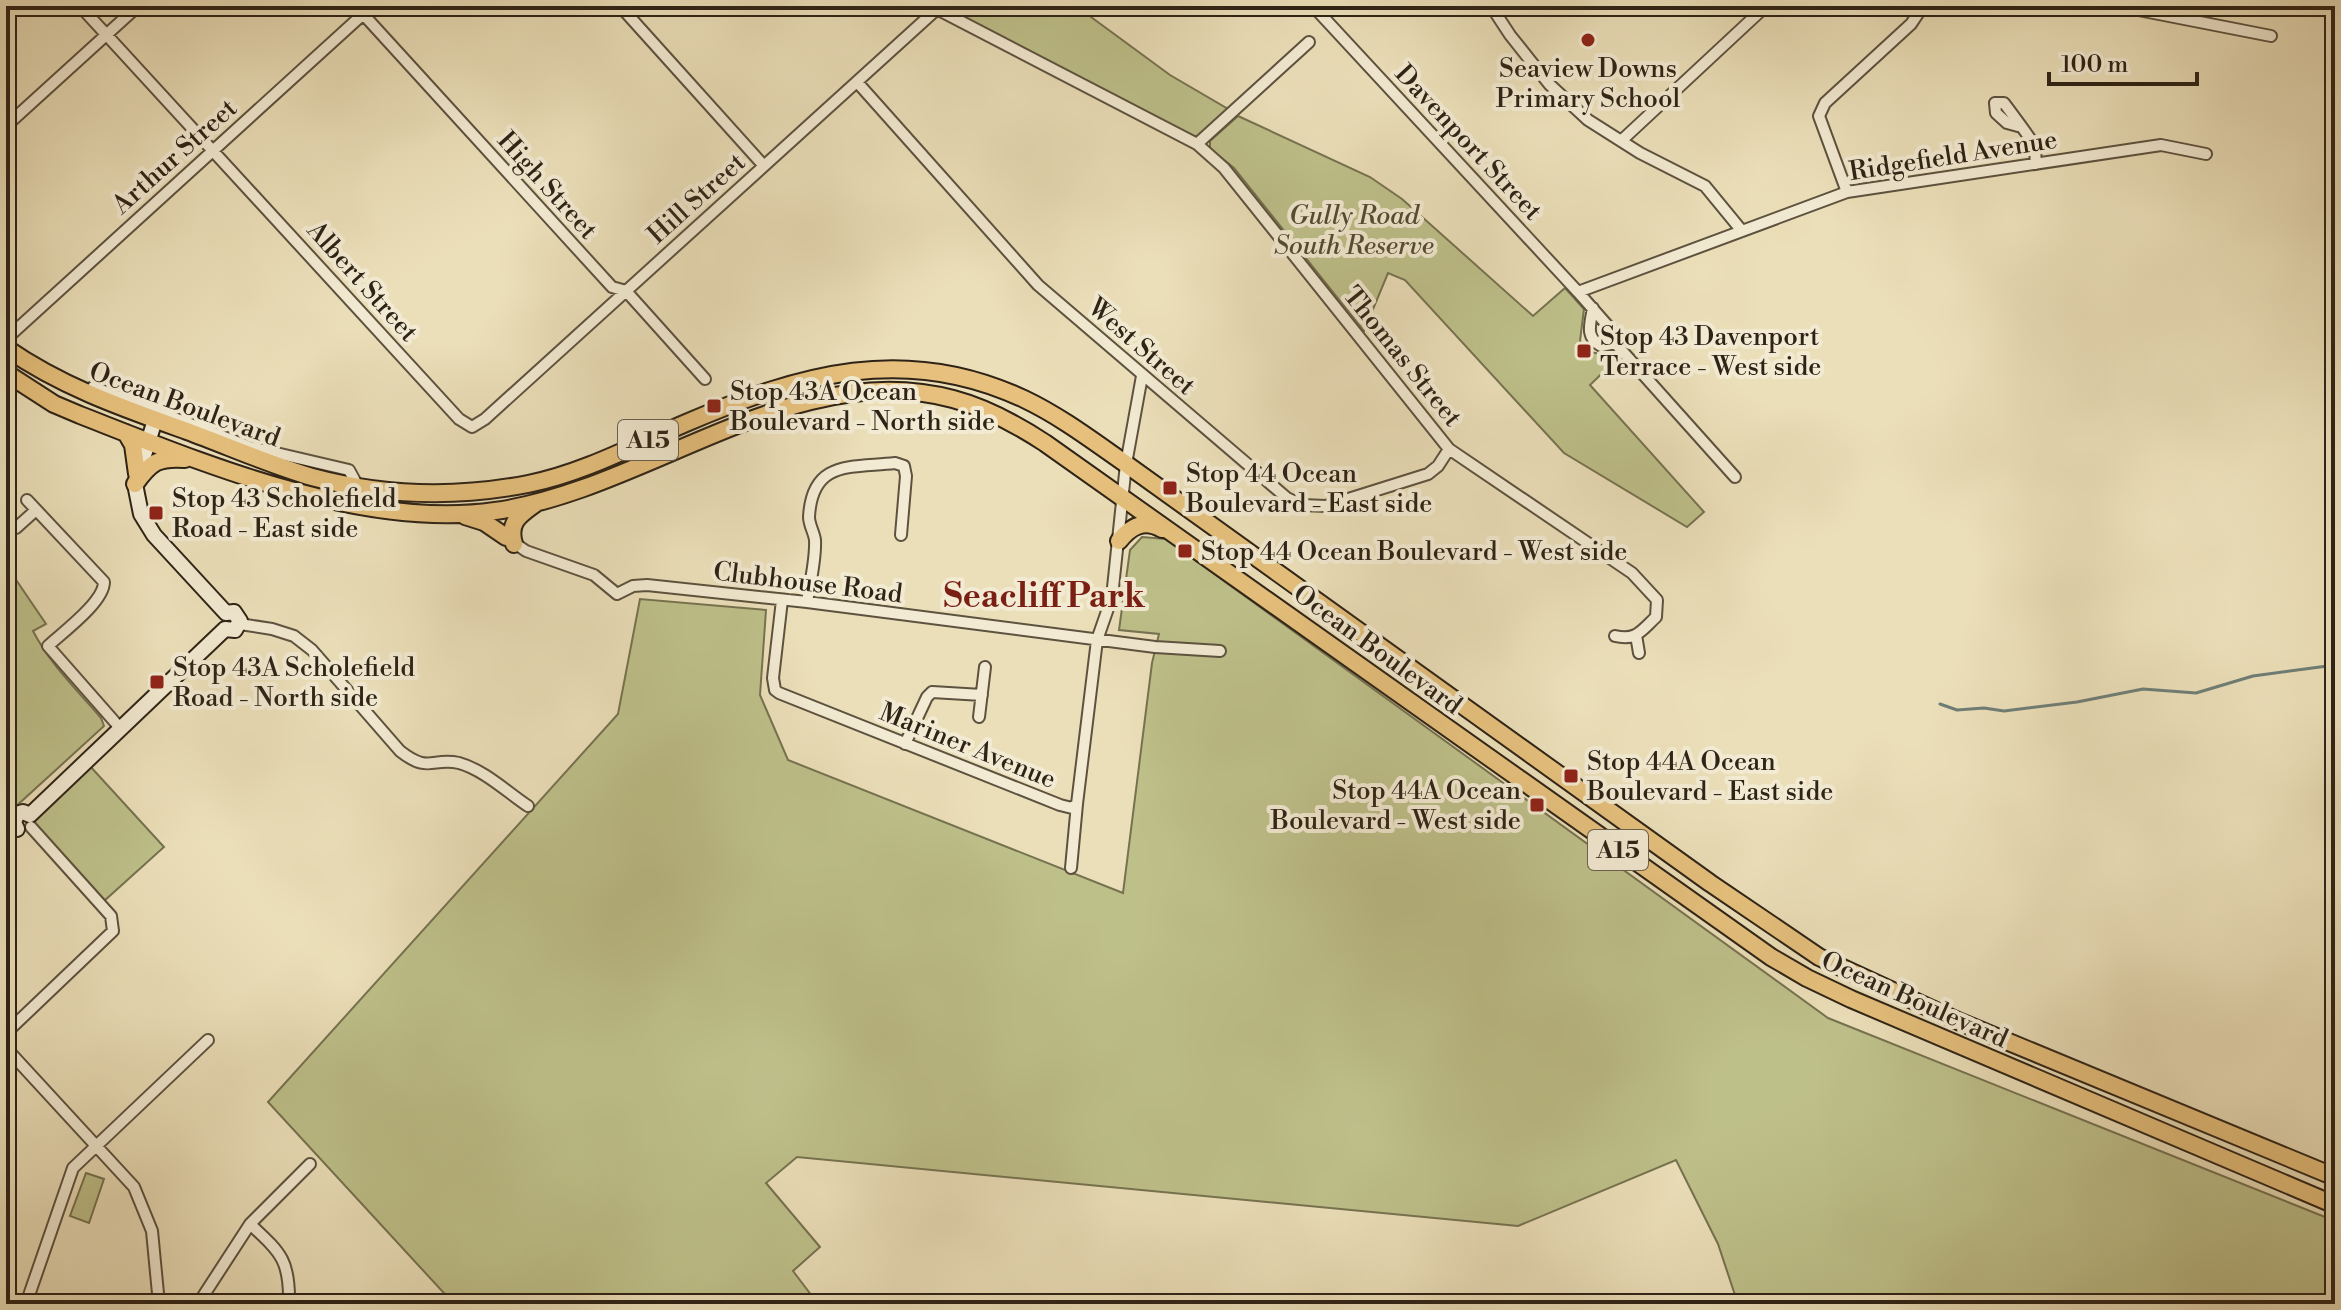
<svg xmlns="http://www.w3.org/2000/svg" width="2341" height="1310" font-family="'Libre Bodoni',serif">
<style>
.green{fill:#bec08a;stroke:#767250;stroke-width:2}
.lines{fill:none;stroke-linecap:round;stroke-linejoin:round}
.stream{stroke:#6f7e77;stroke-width:3}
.street-casing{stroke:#5d523f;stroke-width:14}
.secondary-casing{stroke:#2e2316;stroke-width:18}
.primary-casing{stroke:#2e2316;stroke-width:20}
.street{stroke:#f2ead2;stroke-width:10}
.secondary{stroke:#f2ead2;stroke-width:14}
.primary{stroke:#e6c07c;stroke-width:16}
.poi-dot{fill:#8f2418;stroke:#f2ead2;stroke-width:3}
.labels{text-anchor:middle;stroke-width:8;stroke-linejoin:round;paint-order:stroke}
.shield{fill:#f2ead2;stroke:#695f4e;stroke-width:2}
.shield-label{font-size:24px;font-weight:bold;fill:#2e2316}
.poi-label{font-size:26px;fill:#2e2316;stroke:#f2ead2;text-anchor:start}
.street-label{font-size:26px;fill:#2e2316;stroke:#f2ead2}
.park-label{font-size:26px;font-style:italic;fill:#524a33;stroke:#f2ead2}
.district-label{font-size:34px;font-weight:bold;fill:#7a1f14;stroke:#f2ead2}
</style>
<rect width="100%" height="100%" fill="#ebdfb9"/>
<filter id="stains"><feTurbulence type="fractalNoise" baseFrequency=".0025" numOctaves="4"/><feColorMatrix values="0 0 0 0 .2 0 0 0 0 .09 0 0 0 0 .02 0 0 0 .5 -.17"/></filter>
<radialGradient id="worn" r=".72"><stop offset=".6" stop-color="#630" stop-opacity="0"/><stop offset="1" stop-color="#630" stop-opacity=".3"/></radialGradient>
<!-- green -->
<path class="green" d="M941,6H1076L1170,75L1228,109L1195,139Z
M1238,116L1370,177L1402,199L1533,316L1565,288L1584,309L1580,341L1590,352L1606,355L1615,351L1620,356L1590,385L1704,512L1687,527L1564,453L1405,280L1388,273L1364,331L1234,168L1210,149V141Z
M1142,537L1166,539L1828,1018L2335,1221V1304H1738L1718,1244L1676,1160L1518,1226L797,1157L766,1183L820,1247L793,1271L818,1304H454L268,1102L618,714L640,599L766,610L760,695L788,760L1123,893L1152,663L1159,634L1119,630L1130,550Z
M6,565L46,624L33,631C50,664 77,690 101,718L104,726L12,810L6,819Z
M89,765L164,847L104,901L35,826L34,816Z
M86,1173L104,1179L89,1223L70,1216Z"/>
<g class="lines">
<!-- stream -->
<path class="stream" d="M1940,704L1957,710L1984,708L2004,711L2077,702L2143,689L2196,693L2253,676L2335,665"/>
<defs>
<path id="street" d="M80,6L459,419L472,427L485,419L937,9
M620,6L764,166
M1313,6L1578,292L1615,334V343
M1491,6L1510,35L1549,84L1588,120L1640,153L1705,186L1742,231
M2118,6L2271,36
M933,7L1197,144L1224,168L1449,449L1632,573L1657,600L1656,617C1641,631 1636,641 1615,636
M363,14L612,287L626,291L705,379
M857,82L1038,285L1287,498L1302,505L1326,506L1428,474L1438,466L1449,449
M6,126L138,6
M2018,126L2007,123L1996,113L1995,103H2004C2007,107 2033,142 2034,145C2036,150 2035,158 2036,164
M1621,141L1766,6
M1197,144L1309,42
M1847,192L1819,116L1825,103L1911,24L1923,6
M1578,292L1847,192L2161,145L2206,154
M1593,308C1590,325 1585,337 1601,346L1615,343L1735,477
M6,339L372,6
M93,387L250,447L349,470L355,481L352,505
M27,500L104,582C104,602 63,632 48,646L121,729
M16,528L36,510
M510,540L526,551L594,575L617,594L633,586L647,585L807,602L1155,647L1220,651
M782,600L773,678L775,690L779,693L1060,805L1072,808L1077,804L1097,640L1112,597L1126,464L1142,376
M807,602C810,583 816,560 815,540C814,532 809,525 809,517C812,460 850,468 895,463L904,466L906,476L901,535
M240,624L272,629L294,636L312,650L400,751C429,774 432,757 459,763C484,770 507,792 528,806
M1636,635L1639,653
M979,717L985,667
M905,744L927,697L932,692L982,695
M1071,868L1077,804
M6,1033L113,931L111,916L31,827
M6,1048L134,1187L152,1231L159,1304
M250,1224C281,1253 290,1260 289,1304
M26,1304L73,1168L208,1040
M198,1304L250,1224L310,1164"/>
<path id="secondary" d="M155,420L135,484L141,514L154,535L226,613
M225,629L235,630L240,621L234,612L226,613
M30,815L225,629
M17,829L14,823L17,814L23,812L30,815"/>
<path id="primary" d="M6,348C62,387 123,408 187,431C228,446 270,465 312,477C383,496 456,498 528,484C583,473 635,445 686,423C800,374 905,343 1024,399C1060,416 1093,441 1126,464L1710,883L1819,957L1958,1021L2335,1177
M6,373L54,404L80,415C203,463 361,530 495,511C647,490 796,356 953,399C987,408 1016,424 1045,443L1771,957L1807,978L1851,999L2335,1205
M126,433L133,445L137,474
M135,484C151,462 158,457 185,459
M465,516L484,522L506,537
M1119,541C1131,526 1144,519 1162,529
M514,544C508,523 518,516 535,504"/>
</defs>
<!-- street casing -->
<use href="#street" class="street-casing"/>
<!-- secondary casing -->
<use href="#secondary" class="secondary-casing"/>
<!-- primary casing -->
<use href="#primary" class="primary-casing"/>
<!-- street -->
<use href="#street" class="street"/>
<!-- secondary -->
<use href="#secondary" class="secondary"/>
<!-- primary -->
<use href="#primary" class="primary"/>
</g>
<!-- markers -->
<g class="poi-dot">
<circle cx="1588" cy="40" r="8"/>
<rect x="1576" y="343" width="16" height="16" rx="4"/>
<rect x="706" y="398" width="16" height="16" rx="4"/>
<rect x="1162" y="480" width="16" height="16" rx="4"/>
<rect x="148" y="505" width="16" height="16" rx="4"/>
<rect x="1177" y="543" width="16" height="16" rx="4"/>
<rect x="149" y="674" width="16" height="16" rx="4"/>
<rect x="1563" y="768" width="16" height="16" rx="4"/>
<rect x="1529" y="797" width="16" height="16" rx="4"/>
</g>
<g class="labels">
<!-- shield labels -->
<g class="shield">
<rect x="618" y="420" width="60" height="40" rx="6"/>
<rect x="1588" y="830" width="60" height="40" rx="6"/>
</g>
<g class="shield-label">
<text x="648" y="448">A15</text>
<text x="1618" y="858">A15</text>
</g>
<!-- poi labels -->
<g class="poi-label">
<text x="1588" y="77" text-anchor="middle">Seaview Downs<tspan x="1588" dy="30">Primary School</tspan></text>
<text x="1600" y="345">Stop 43 Davenport<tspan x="1600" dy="30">Terrace - West side</tspan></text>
<text x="730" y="400">Stop 43A Ocean<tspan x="730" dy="30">Boulevard - North side</tspan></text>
<text x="1186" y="482">Stop 44 Ocean<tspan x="1186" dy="30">Boulevard - East side</tspan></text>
<text x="172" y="507">Stop 43 Scholefield<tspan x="172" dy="30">Road - East side</tspan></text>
<text x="1201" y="560">Stop 44 Ocean Boulevard - West side</text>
<text x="173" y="676">Stop 43A Scholefield<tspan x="173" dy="30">Road - North side</tspan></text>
<text x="1587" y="770">Stop 44A Ocean<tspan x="1587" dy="30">Boulevard - East side</tspan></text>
<text x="1521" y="799" text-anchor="end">Stop 44A Ocean<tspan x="1521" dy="30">Boulevard - West side</tspan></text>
</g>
<!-- street labels -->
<g class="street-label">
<text transform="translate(1469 142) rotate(47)" y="9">Davenport Street</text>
<text transform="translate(1953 155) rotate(-9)" y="9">Ridgefield Avenue</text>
<text transform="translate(174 156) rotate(-42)" y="9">Arthur Street</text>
<text transform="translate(548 185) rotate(48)" y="9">High Street</text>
<text transform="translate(696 198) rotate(-42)" y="9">Hill Street</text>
<text transform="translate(363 281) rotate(48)" y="9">Albert Street</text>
<text transform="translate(1142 346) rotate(41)" y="9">West Street</text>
<text transform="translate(1403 356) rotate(51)" y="9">Thomas Street</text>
<text transform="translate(185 404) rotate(20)" y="9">Ocean Boulevard</text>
<text transform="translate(808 582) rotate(7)" y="9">Clubhouse Road</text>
<text transform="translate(1378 649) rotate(36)" y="9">Ocean Boulevard</text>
<text transform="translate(968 745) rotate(22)" y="9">Mariner Avenue</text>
<text transform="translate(1915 999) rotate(24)" y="9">Ocean Boulevard</text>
</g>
<!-- park labels -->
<g class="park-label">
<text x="1354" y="224">Gully Road<tspan x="1354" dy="30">South Reserve</tspan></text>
</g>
<!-- district labels -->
<g class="district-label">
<text x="1044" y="607">Seacliff Park</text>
</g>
</g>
<!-- margin -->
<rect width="2341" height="1310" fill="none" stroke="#ebdfb9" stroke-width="32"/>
<rect x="8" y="8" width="2325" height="1294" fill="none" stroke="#2e2316" stroke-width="4"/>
<rect x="16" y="16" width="2309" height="1278" fill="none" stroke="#2e2316" stroke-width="2"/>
<!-- scale -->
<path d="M2049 72v12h148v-12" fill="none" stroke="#2e2316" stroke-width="4"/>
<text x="2061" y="72" font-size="24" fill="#2e2316" stroke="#f2ead2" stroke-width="6" paint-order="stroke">100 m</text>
<rect width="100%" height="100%" filter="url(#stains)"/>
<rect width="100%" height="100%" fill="url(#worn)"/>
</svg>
